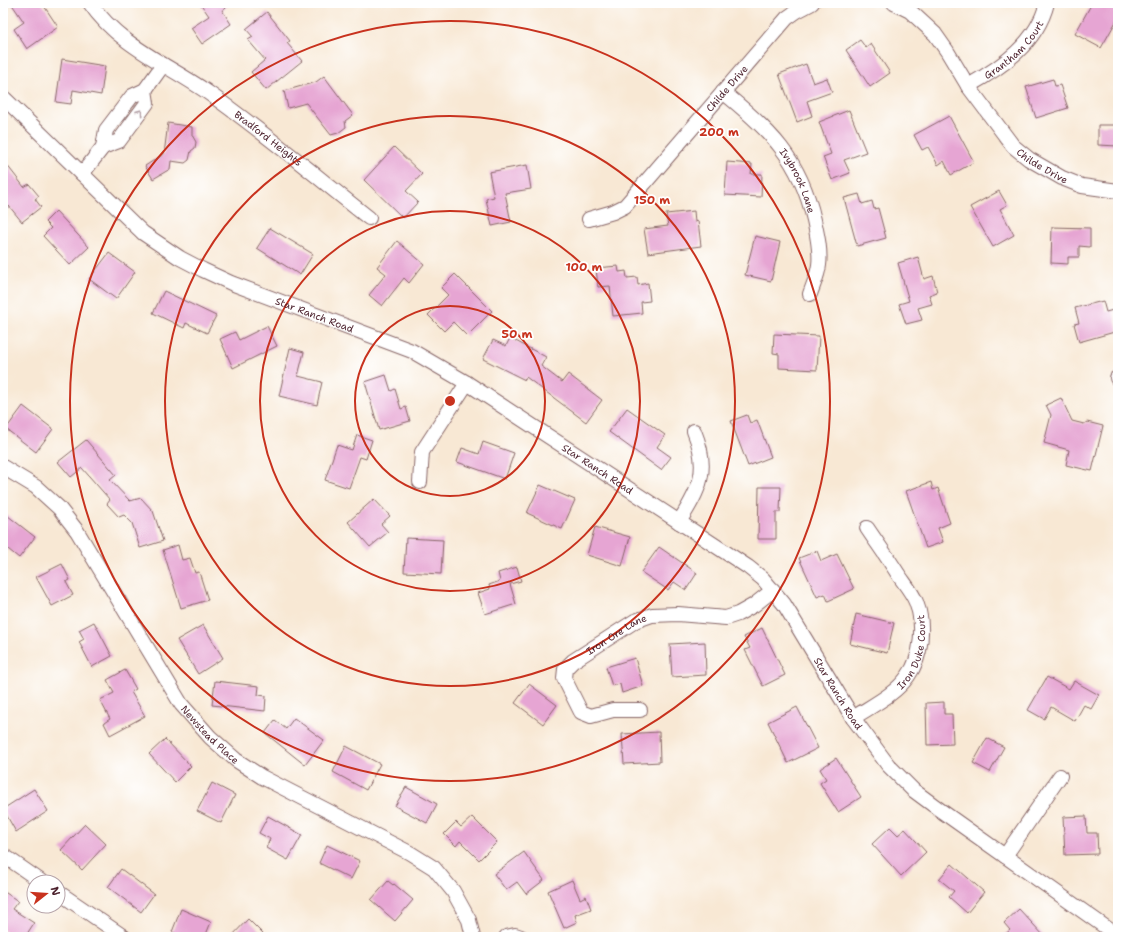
<svg xmlns="http://www.w3.org/2000/svg" width="1121" height="940" font-family="'Shantell Sans',sans-serif">
<style>
.building{fill:#e6a5d3}
.lines{fill:none;stroke-linecap:round;stroke-linejoin:round}
.minor-casing{stroke:#876566;stroke-width:16}
.minor{stroke:#fff;stroke-width:14}
.oneway{stroke:#ae9aa0}
.ring{fill:none;stroke:#c8321e;stroke-width:2}
.labels{text-anchor:middle;stroke-width:3.5;stroke-linejoin:round;paint-order:stroke}
.street-label{font-size:10px;fill:#4a1f2b;stroke:#fff}
.centre{fill:#c8321e;stroke:#fff;stroke-width:2}
.ring-label{font-size:12px;text-anchor:middle;font-weight:bold;fill:#c8321e;stroke:#fff;stroke-width:3.5;stroke-linejoin:round;paint-order:stroke}
</style>
<rect width="100%" height="100%" fill="#fff"/>
<filter id="ink" filterUnits="userSpaceOnUse"><feTurbulence type="fractalNoise" baseFrequency=".025" numOctaves="2"/><feDisplacementMap in="SourceGraphic" scale="8" xChannelSelector="R" yChannelSelector="G"/><feConvolveMatrix kernelMatrix="1 2 1 2 8 2 1 2 1" color-interpolation-filters="sRGB"/></filter>
<filter id="wash" filterUnits="userSpaceOnUse"><feTurbulence type="fractalNoise" baseFrequency=".012" numOctaves="4" result="noise"/><feDisplacementMap in="SourceGraphic" scale="16" xChannelSelector="R" yChannelSelector="G"/><feGaussianBlur stdDeviation="0.9" result="paint"/><feColorMatrix in="noise" values="0 0 0 0 0 0 0 0 0 0 0 0 0 0 0 0 0 1.4 0 .05"/><feComposite in="paint" operator="in"/></filter>
<g filter="url(#wash)">
<rect width="100%" height="100%" fill="#f8e8d4"/>
<g id="blocks">
<!-- building -->
<path class="building" d="M11,3H42L58,27L27,49L14,29L24,22Z
M200,3H232L222,10L231,24L202,44L191,28L209,16Z
M1092,3H1112L1118,7V18L1101,48L1075,34Z
M267,12L290,41L287,43L302,61L266,90L251,72L265,60L248,40L253,37L246,29Z
M860,40L866,48L871,44L890,73L870,87L846,50Z
M62,59L105,66L101,95L73,90L71,104L56,102Z
M806,64L813,83L827,78L832,92L807,101L812,116L797,122L779,74Z
M324,76L353,115L345,121L346,127L338,133L331,135L306,103L288,108L284,91L316,82Z
M1053,79L1055,86L1060,85L1068,108L1036,118L1026,87Z
M849,110L866,152L844,160L850,173L832,180L823,157L831,154L819,122Z
M949,116L974,162L951,175L944,161L938,165L928,147L922,150L914,135Z
M168,123L192,127V135L196,142L195,148L191,151L189,160L185,163L171,161L170,169L153,179L145,166L164,154Z
M1098,125H1118V146L1098,145Z
M394,147L422,174L406,191L418,202L403,218L364,180Z
M3,160L24,187L29,184L39,196L35,199L41,207L22,222L9,206L3,211Z
M727,162L752,164L751,174H762L761,197L725,195Z
M527,165L531,189L505,193L511,222L492,226L486,199L494,197L489,172Z
M999,191L1007,205L1000,209L1014,235L993,247L970,207Z
M859,194L862,204L872,201L874,209L878,208L886,238L857,246L844,198Z
M56,211L89,247L70,265L43,236L51,228L45,222Z
M694,211L695,222L698,221L701,246L648,253L644,229L668,226L666,214Z
M1052,227L1090,228V247L1079,246V257H1068V264L1051,263Z
M270,228L313,254L300,275L257,248Z
M755,236L780,242L771,281L745,275Z
M397,241L424,264L409,283L404,278L382,306L369,295L386,274L377,267Z
M109,253L135,272L116,299L89,279Z
M918,257L924,279L933,276L937,292L929,295L932,304L918,308L922,320L906,324L899,304L909,301L898,263Z
M618,266L619,272L626,271L627,278L637,277L638,285L648,283L650,301L641,302L642,313L613,316L610,286L598,287L596,268Z
M455,274L492,311L467,336L453,322L444,331L428,315L448,295L441,288Z
M164,291L216,316L207,333L186,323L184,328L153,313Z
M1103,301L1106,312L1113,310L1118,331L1079,342L1074,324L1079,323L1075,308Z
M267,326L277,346L233,368L220,339L235,332L239,340Z
M774,334L819,336L817,370L779,368V354L773,353Z
M510,338L546,357L541,366L562,382L568,374L602,400L586,422L526,377L525,380L483,359L493,340L506,346Z
M290,348L304,352L298,376L322,382L317,405L279,396Z
M386,375L391,391L395,389L401,409L406,407L410,421L379,430L365,382Z
M1061,398L1072,421L1084,424L1087,422L1103,426L1092,471L1066,465L1069,450L1044,443L1051,415L1046,405Z
M23,406L53,429L36,452L6,429Z
M627,408L665,435L657,447L671,457L661,470L609,432Z
M747,415L750,423L757,420L771,457L748,466L731,421Z
M357,435L372,440L366,459L360,457L349,488L325,480L337,445L352,450Z
M86,440L116,475L110,480L130,501L141,498L153,511L163,541L140,548L132,523L124,515L119,517L107,504L110,500L82,468L71,477L58,462Z
M483,442L514,453L505,479L457,462L462,448L479,454Z
M931,482L933,490L938,488L950,523L938,528L943,542L926,548L906,491Z
M540,485L575,500L562,529L527,513Z
M759,487H781L780,512H776V539H758Z
M374,499L390,516L381,524L388,532L370,547L348,522Z
M3,512L35,537L19,558L3,545Z
M595,527L630,537L622,566L587,555Z
M406,538L443,540L441,574L404,572Z
M178,545L182,560L190,558L195,573L199,572L208,600L181,608L163,550Z
M659,547L697,573L686,590L674,582L668,590L641,572Z
M817,551L821,561L837,554L854,589L828,601L825,594L817,597L799,558Z
M62,564L70,580L66,582L73,595L52,606L36,577Z
M517,567L521,581L510,584L516,604L485,614L478,593L490,589L489,585L500,581L498,573Z
M856,614L894,623L887,653L850,644Z
M94,622L112,656L92,667L79,642L84,639L79,630Z
M203,625L223,658L198,674L177,640Z
M762,628L785,675L763,686L745,650L750,648L744,637Z
M705,642L706,675L672,677L670,644Z
M635,658L643,686L622,693L620,684L612,686L606,667Z
M125,670L136,689L131,692L145,716L110,735L104,723L110,719L100,700L114,693L107,680Z
M1047,677L1069,689L1074,681L1099,695L1091,709L1084,705L1075,721L1051,707L1044,719L1028,710Z
M215,681L259,686L258,695L266,696L265,711L212,705Z
M529,684L557,705L543,724L515,703Z
M944,702V714H952L953,744L927,745L926,703Z
M797,707L818,748L788,763L768,722Z
M294,718L324,740L305,765L265,733L275,720L286,729Z
M659,732L660,762L624,764L622,734Z
M987,738L1004,747L990,772L973,763Z
M165,739L191,766L175,782L149,754Z
M346,746L380,764L366,790L333,772Z
M836,758L861,797L838,812L820,783L826,779L820,769Z
M212,783L235,795L221,823L197,811Z
M406,787L437,804L427,823L395,806Z
M34,789L48,811L16,832L3,809Z
M268,816L302,835L288,860L266,848L270,839L259,833Z
M1086,816L1087,833H1097L1098,854L1065,855L1063,817Z
M472,817L497,842L479,860L460,841L456,846L444,834L456,822L461,827Z
M85,824L106,844L82,870L61,850Z
M890,827L898,835L905,829L926,852L901,876L872,844Z
M327,845L360,861L351,879L319,863Z
M524,852L544,880L526,894L517,882L506,890L494,874Z
M952,864L984,892L967,913L949,897L954,891L939,879Z
M121,869L154,894L141,912L108,887Z
M572,880L580,899L586,896L591,909L575,915L577,922L564,928L548,891Z
M388,881L393,885L394,884L413,900L395,921L371,900Z
M3,891L18,901L12,909L34,923L25,937H13L3,930Z
M181,909L211,922L205,937H184L172,932Z
M1019,909L1045,937H1002L1010,930L1004,923Z
M248,919L266,937H231Z"/>
</g>
</g>
<g filter="url(#ink)">
<use href="#blocks" fill-opacity="0" stroke="#876566" stroke-width="1"/>
<g class="lines">
<defs>
<g id="minor">
<path id="s1" d="M90,3C119,46 169,65 210,94C265,133 316,176 369,218"/>
<path id="s2" d="M894,3L910,11L935,34L947,51L968,86L1013,146L1029,159L1062,178L1082,186L1118,191"/>
<path id="s3" d="M968,86C1002,67 1037,43 1047,3"/>
<path id="s4" d="M723,92C770,130 800,159 814,220C817,234 821,251 819,265C818,275 813,285 810,294"/>
<path id="s5" d="M3,97L143,233L180,258L203,270L231,283L412,351L467,383L748,567L763,579L784,604L853,718L888,765L913,790L940,810L1118,936"/>
<path d="M103,147L119,141L147,103L145,90"/>
<path d="M82,174L103,147L106,130L132,96L145,90L163,65"/>
<path id="s6" d="M589,219L613,212L625,206L787,18L797,11L812,3"/>
<path d="M1117,378H1118"/>
<path id="s7" d="M3,467L36,487L59,508L77,531L181,704L210,737L236,760L262,777L410,853L434,868L453,891L469,920L473,937"/>
<path d="M420,482L422,452L467,383"/>
<path d="M679,522C700,489 710,470 694,431"/>
<path id="s8" d="M640,710H613L591,716L581,712L564,678L565,669L573,661L635,621L652,615L678,614L726,618L738,614L754,605L773,590"/>
<path id="s9" d="M853,718C871,706 895,695 908,676C922,657 925,624 916,602C912,592 904,583 898,574C888,558 877,543 867,528"/>
<path d="M3,855L42,882"/>
<path d="M1005,856L1060,776"/>
<path d="M58,892L124,937"/>
<path d="M506,937L515,935L521,937"/>
</g>
</defs>
<!-- minor casing -->
<use href="#minor" class="minor-casing"/>
<!-- minor -->
<use href="#minor" class="minor"/>
</g>
<!-- one-way arrows -->
<defs><path id="oneway-chevron" d="M-2-3.5L2.5 0L-2 3.5" fill="none" stroke-width="1.6" stroke-linecap="round" stroke-linejoin="round"/></defs>
<use class="oneway" href="#oneway-chevron" transform="translate(140 112) rotate(-54)"/>
</g>
<!-- distance rings -->
<g class="ring">
<circle cx="450" cy="401" r="95"/>
<circle cx="450" cy="401" r="190"/>
<circle cx="450" cy="401" r="285"/>
<circle cx="450" cy="401" r="380"/>
</g>
<g class="labels">
<!-- street labels -->
<g class="street-label">
<text dy="4" stroke="none"><textPath href="#s3" startOffset="59">Grantham Court</textPath></text>
<text dy="4" stroke="none"><textPath href="#s6" startOffset="194">Childe Drive</textPath></text>
<text dy="4" stroke="none"><textPath href="#s1" startOffset="225">Bradford Heights</textPath></text>
<text dy="4" stroke="none"><textPath href="#s2" startOffset="224">Childe Drive</textPath></text>
<text dy="4" stroke="none"><textPath href="#s4" startOffset="118">Ivybrook Lane</textPath></text>
<text dy="4" stroke="none"><textPath href="#s5" startOffset="386">Star Ranch Road</textPath></text>
<text dy="4" stroke="none"><textPath href="#s5" startOffset="710">Star Ranch Road</textPath></text>
<text dy="4" stroke="none"><textPath href="#s8" startOffset="170">Iron Ore Lane</textPath></text>
<text dy="4" stroke="none"><textPath href="#s9" startOffset="94">Iron Duke Court</textPath></text>
<text dy="4" stroke="none"><textPath href="#s5" startOffset="1046">Star Ranch Road</textPath></text>
<text dy="4" stroke="none"><textPath href="#s7" startOffset="343">Newstead Place</textPath></text>
</g>
</g>
<circle cx="450" cy="401" r="6" class="centre"/>
<g class="ring-label">
<text x="719" y="136">200 m</text>
<text x="652" y="204">150 m</text>
<text x="584" y="271">100 m</text>
<text x="517" y="338">50 m</text>
</g>
<!-- margin -->
<rect width="1121" height="940" fill="none" stroke="#fff" stroke-width="16"/>
<!-- north arrow -->
<g transform="translate(46 894) rotate(73)"><circle r="19" fill="#ffffff" stroke="#b7a5aa"/>
<path d="M0-3L7 15L0 10L-7 15Z" fill="#c8321e"/>
<text y="-6" font-size="11" font-weight="bold" text-anchor="middle" fill="#4a1f2b">N</text>
</g>
</svg>
